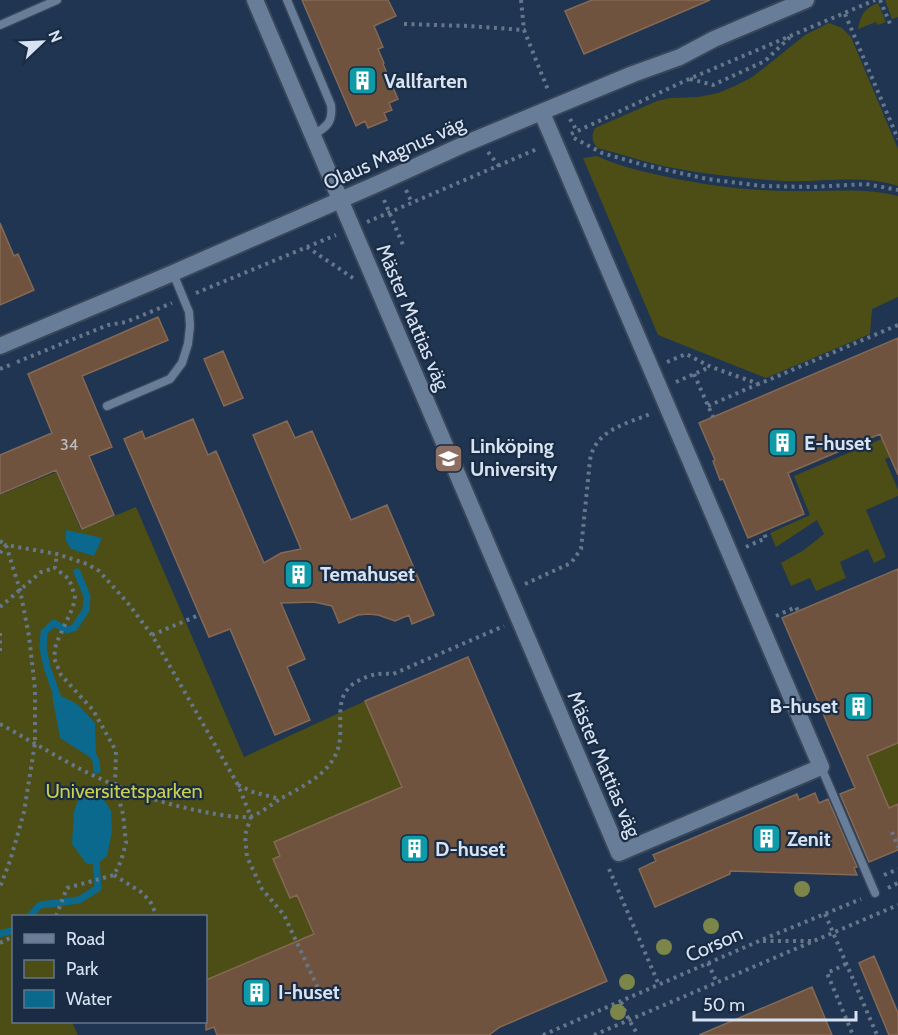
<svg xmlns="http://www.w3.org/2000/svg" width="898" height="1035" font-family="Cabin,sans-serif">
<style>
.built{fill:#1f3551;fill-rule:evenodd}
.green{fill:#4c4e15}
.water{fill:#0b698d}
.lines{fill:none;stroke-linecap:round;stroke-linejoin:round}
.stream{stroke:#0b698d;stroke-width:7}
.building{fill:#6f533e;stroke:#866954;stroke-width:1.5}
.service-casing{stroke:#374659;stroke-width:11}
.minor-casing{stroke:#374659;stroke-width:20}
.path{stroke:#67778b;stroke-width:4;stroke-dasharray:3 4.5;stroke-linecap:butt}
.service{stroke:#687d98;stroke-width:8}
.minor{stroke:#687d98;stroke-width:16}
.tree{fill:#7b8648}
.labels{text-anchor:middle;stroke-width:4.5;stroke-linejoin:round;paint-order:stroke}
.number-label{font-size:16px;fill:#bdbfc5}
.poi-label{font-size:20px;font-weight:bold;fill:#d7e3f2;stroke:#1a2c43;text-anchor:start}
.street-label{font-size:20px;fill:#d7e3f2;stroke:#1a2c43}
.park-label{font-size:20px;fill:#cbcf4c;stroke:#1a2c43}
</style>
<rect width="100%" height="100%" fill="#1a2c43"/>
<!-- built -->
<path class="built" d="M0,0H898V1035H0ZM14,916H206V1022H14Z"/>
<!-- green -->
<path class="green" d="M885,0H898V17L892,19Z
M878,3L886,22L878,25L876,22L858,29C861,14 864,9 878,3Z
M829,23L842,28L851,37L898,149V186C861,174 821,183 783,181C741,178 700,174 659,165C638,160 618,153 597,148C592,141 591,136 595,128L657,101L670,98L698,97L718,93L737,85L752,77L764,68L805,35Z
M597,156C614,164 632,169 650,173C696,184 744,191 792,191C827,192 863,187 898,196V297L872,309L870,334L766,378L658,335L583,158Z
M898,432V454L885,459L898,490V496L866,510L886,557L874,563L868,549L840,562L846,578L816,591L810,578L791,586L781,563L804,550L824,534L817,520L776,547L770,533L810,515L794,476Z
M56,472L81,530L136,507L244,757L365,701L402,787L274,842L280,856L273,859L297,895L340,994L313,1005L287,945L206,980V916H14V1022H72L78,1035H0V495Z
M898,743V804L889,808L867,756Z"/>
<!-- water -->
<path class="water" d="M66,530L102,538L94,556L71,549L66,541Z
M55,693L77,704L95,723L96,761L60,738L52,695Z
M83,788H92L98,790L111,811L112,831L107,856L96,865L86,863L72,844L74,811Z"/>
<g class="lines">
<!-- stream -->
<path class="stream" d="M59,701L47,667L43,648L44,632L54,623L67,630L74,628L86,610L87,596L77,572
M92,753L96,761L97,770
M30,916L40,905L79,900L98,888L96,859
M0,934L14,930"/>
</g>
<!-- building -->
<path class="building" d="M302,0H388L396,16L374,26L383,47L378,49L384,63L383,64L398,99L389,103L392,110L384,113L387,120L368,128L365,121L356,126Z
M592,0H710L584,54L565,11Z
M0,223L14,256L18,254L34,290L0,305Z
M158,317L168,340L82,376L112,447L89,456L114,515L82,529L56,470L0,494V455L52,433L28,374Z
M898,338V475L880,434L788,473L804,514L748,538L723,479L720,480L713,461L715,460L699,423Z
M223,351L243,398L224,406L204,359Z
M193,419L208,455L216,451L264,563L281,553L301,549L253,435L287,421L295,438L312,431L351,520L387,505L434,615L412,624L409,615L395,621L378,615L368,614L358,615L339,623L332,606L314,602L281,603L305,659L287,667L310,720L275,735L230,629L209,637L124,439L142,431L145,439Z
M898,569V743L867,756L889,808L898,804V850L869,862L840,794L855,788L782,618Z
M468,657L607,981L500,1027L489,1035H217L214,1027L206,1030V980L314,934L297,895L290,898L273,859L280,856L274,842L402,787L365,701Z
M815,793L819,803L828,799L857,867L854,868L857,875L730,871V874L655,907L639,869L656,861L653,855L797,794L799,800Z
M874,956L898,1013V1035H889L859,963Z
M812,987L832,1035H699Z"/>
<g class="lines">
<defs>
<path id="service" d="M287,0L331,105C333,122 327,127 313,135
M0,25L57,0
M107,406L170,379L182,363L188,344L190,326L189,312L173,273
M821,767L875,893"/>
<path id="minor" d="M255,0L619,853L821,767L542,113
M0,346L173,273L377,184L467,143L633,74L680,57L714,39L806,0"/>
</defs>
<!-- service casing -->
<use href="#service" class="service-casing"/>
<!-- minor casing -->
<use href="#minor" class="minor-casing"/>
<!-- path -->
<path class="path" d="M521,0L524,30
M880,0L891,26
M845,14L898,139
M404,24L469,26L524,30L548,90
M690,79L713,85L765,61L790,37
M570,119L577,131
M571,134L689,79L875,0
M574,138L602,153L644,165L707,179L762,186L813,187L866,184L898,190
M488,152L499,166
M406,190L412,203
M384,200L403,245
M367,222L537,149
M307,247L353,278
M196,293L336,235
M17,362L108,325L126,322L172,303
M667,362L686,354L711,367L759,384L898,325
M0,369L10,365
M694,374L713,417
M676,382L710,367
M708,406L758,384
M0,541L6,545L20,590L29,636L35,689V743L24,812L10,861L0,887
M746,547L766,538L763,531
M0,553L6,545L57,554L87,564L99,571L127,602L152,635L238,785L251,817L245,835L247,857L262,889L284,915L324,1001
M525,584L571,563L581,549L590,460C595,430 626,424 650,414
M0,607L41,572L55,568
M776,616L796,607L798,611
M0,633V654
M152,635L199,615
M0,724C24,737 47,751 71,764C109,785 152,801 195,810C209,813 234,818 249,817C257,816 272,804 280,799C300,788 326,776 336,754C348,729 328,697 358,681C370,674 380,673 393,674L504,626
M238,785L253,792L280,799
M892,832L898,847
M609,869L659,985
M114,875L141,892L150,901L157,916
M884,875L898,869
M888,888L898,883
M825,914L877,1035
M56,916L67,888L114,875L121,861L126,843L123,814L115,785L116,751L93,710L61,675L54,658L56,644L73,607L75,596L69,579L55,568L57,554
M763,941H812
M0,943L14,936
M708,963L717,983
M846,964L827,973L853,1035
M621,1002L629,1020L638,1035
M543,1035L759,941L861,899
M594,1035L898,905"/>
<!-- service -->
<use href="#service" class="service"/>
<!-- minor -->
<use href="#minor" class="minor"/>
</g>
<!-- trees -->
<g class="tree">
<circle cx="802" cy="889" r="8"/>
<circle cx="711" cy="926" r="8"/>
<circle cx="664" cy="947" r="8"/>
<circle cx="627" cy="982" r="8"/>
<circle cx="618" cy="1012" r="8"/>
</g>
<!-- icons -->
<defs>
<symbol id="building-square" viewBox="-11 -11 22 22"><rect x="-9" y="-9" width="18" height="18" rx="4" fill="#0f9aa8" stroke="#1a2c43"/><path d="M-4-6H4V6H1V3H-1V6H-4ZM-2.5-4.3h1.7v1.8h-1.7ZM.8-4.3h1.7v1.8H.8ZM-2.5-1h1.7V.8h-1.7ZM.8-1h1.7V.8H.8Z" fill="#fff"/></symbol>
<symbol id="university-square" viewBox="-11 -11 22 22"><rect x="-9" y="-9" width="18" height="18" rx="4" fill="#8d6e63" stroke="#1a2c43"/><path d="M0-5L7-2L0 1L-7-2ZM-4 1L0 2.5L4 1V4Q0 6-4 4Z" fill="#fff"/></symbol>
</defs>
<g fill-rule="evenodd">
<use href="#building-square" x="346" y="64" width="33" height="33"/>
<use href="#building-square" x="766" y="426" width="33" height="33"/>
<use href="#university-square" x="432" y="442" width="33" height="33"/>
<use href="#building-square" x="282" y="558" width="33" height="33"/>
<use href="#building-square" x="842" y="690" width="33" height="33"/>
<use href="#building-square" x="750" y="822" width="33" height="33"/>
<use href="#building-square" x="398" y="832" width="33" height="33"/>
<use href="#building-square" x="240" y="976" width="33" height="33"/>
</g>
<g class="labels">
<!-- number labels -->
<g class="number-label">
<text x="69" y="450">34</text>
</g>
<!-- poi labels -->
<g class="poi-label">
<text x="384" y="88">Vallfarten</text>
<text x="804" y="450">E-huset</text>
<text x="470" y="453">Linköping<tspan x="470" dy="23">University</tspan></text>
<text x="320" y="581">Temahuset</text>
<text x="838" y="713" text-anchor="end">B-huset</text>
<text x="787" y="846">Zenit</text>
<text x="435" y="856">D-huset</text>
<text x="278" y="999">I-huset</text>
</g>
<!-- street labels -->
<g class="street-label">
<text transform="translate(394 153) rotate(-24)" y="7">Olaus Magnus väg</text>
<text transform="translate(413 317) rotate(67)" y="7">Mäster Mattias väg</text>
<text transform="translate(604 764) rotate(67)" y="7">Mäster Mattias väg</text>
<text transform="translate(714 944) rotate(-24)" y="7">Corson</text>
</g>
<!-- park labels -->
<g class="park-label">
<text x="124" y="798">Universitetsparken</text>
</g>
</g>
<!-- legend -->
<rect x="12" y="915" width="195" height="108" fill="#1a2c43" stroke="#667589" stroke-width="1.5"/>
<rect x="24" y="934" width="30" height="9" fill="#687d98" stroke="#667589" stroke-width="1.5"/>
<text x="66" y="945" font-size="18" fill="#d7e3f2">Road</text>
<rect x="24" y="960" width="30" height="18" fill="#4c4e15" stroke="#667589" stroke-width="1.5"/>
<text x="66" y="975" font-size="18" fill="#d7e3f2">Park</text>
<rect x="24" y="990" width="30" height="18" fill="#0b698d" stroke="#667589" stroke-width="1.5"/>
<text x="66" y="1005" font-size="18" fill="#d7e3f2">Water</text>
<!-- north arrow -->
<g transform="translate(42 42) rotate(67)" stroke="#1a2c43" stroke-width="4.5" paint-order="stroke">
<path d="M0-4.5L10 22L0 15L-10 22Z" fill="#d7e3f2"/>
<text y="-9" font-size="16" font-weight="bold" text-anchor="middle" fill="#d7e3f2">N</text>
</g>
<!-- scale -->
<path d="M694 1011v9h162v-9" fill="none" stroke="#d7e3f2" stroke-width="3"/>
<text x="703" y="1011" font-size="18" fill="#d7e3f2" stroke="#1a2c43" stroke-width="4.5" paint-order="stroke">50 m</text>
</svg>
